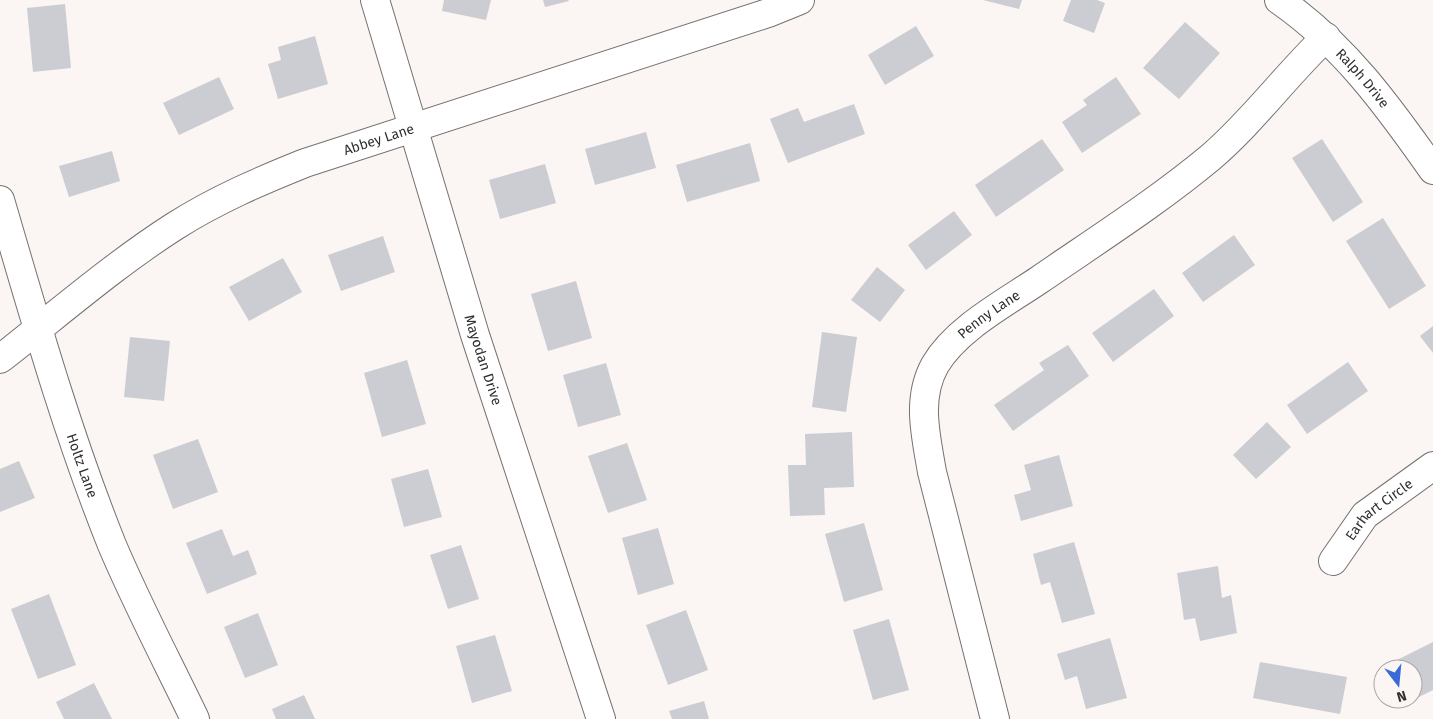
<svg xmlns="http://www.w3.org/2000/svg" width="1433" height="719" font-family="'Fira Sans',sans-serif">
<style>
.building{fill:#cbcdd2}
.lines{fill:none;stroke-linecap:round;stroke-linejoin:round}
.street-casing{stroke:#76716f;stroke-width:30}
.street{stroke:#fff;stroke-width:28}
.labels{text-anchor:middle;stroke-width:4.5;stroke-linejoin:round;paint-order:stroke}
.street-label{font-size:14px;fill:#32302f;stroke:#fbf5f3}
</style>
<rect width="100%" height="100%" fill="#fbf5f3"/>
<!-- building -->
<path class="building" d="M444,0H491L486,20L442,11Z
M543,0H568L569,1L545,7Z
M983,0H1022L1019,9Z
M1071,0H1097L1105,3L1094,33L1063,21Z
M65,4L71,68L33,72L27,8Z
M1185,22L1220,53L1179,99L1143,68Z
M916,26L934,56L885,85L868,55Z
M315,36L328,84L278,99L268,64L281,60L278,47Z
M219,77L234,109L179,135L163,103Z
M1116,77L1141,114L1082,153L1062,122L1087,105L1083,100Z
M854,104L865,134L788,163L770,119L798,108L804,122Z
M646,132L656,168L595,185L585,149Z
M1042,139L1064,170L996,217L975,185Z
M1322,139L1363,202L1333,222L1292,158Z
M750,143L760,181L687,202L676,165Z
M112,151L120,181L69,197L59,166Z
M545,164L556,203L500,219L489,180Z
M954,211L972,235L926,270L908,245Z
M1383,218L1426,286L1389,309L1346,241Z
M1234,235L1255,265L1203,302L1182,273Z
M383,236L395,272L341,291L328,255Z
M283,258L302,292L249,321L229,287Z
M877,267L905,290L880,322L851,300Z
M576,281L592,338L548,351L531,294Z
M1154,289L1174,316L1113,362L1092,333Z
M1433,326V353L1420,336Z
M822,332L857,337L846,412L812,407Z
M130,337L170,341L164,401L124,397Z
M1068,345L1089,376L1013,431L994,405L1044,370L1039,363Z
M407,360L426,424L382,437L364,373Z
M1348,362L1368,391L1307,434L1287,405Z
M606,363L621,415L578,427L563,375Z
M1267,422L1291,447L1256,479L1233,455Z
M852,432L854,487L824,488L825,515L790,516L788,465H806L805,434Z
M198,439L218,492L173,509L153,455Z
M627,443L647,500L608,513L588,456Z
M1059,455L1073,506L1021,521L1014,495L1031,490L1024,465Z
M19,461L35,498L0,512V469Z
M428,469L442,517L404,527L391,479Z
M864,523L883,590L844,602L825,534Z
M658,528L674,584L638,595L622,538Z
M222,529L233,556L248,550L257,574L207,594L186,543Z
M1074,542L1095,614L1062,623L1050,582L1041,585L1033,554Z
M461,545L479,599L448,609L430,555Z
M1218,566L1222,598L1231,595L1237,633L1200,641L1195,618L1184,620L1177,573Z
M49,594L76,665L38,679L11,609Z
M686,610L708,670L668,685L646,625Z
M258,613L278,665L245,678L224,627Z
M889,619L909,690L873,700L853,630Z
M495,635L512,691L472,703L456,646Z
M1110,638L1127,698L1086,709L1077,676L1065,680L1057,654Z
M1433,642V690L1399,707L1394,699H1413V669H1383V678L1379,669Z
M1260,662L1347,677L1340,714L1253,698Z
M94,683L112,719H64L56,702Z
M304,695L315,719H276L272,709Z
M704,701L709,719H672L669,711Z"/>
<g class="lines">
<defs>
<g id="street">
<path id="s1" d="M375,0L475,335L601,719"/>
<path id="s2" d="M1279,0C1344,45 1388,106 1433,170"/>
<path id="s3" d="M0,200C34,316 67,433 112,545C137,604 167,661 195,719"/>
<path id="s4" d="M0,359C58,314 114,265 175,226C216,200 260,181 305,163L768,13L800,0"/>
<path id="s5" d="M1333,561L1365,515L1433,466"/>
<path id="s6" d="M995,719L932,472C926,436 916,399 935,365C956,329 1005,303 1039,280C1097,240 1157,202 1211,157C1253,121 1286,75 1326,37"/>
</g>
</defs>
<!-- street casing -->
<use href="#street" class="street-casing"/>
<!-- street -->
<use href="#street" class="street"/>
</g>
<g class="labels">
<!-- street labels -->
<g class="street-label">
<text dy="5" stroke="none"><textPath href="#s2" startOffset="115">Ralph Drive</textPath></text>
<text dy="5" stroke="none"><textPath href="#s4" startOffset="442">Abbey Lane</textPath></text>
<text dy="5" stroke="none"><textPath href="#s6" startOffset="439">Penny Lane</textPath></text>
<text dy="5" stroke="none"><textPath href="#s1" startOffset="376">Mayodan Drive</textPath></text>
<text dy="5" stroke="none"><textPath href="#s3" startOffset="278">Holtz Lane</textPath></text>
<text dy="5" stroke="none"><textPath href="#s5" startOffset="70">Earhart Circle</textPath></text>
</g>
</g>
<!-- north arrow -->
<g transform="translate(1398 684) rotate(164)"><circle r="24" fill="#fbf5f3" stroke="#aba6a5"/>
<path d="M0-4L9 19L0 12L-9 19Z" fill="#3a69da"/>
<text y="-8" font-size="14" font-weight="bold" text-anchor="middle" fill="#32302f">N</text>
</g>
</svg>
